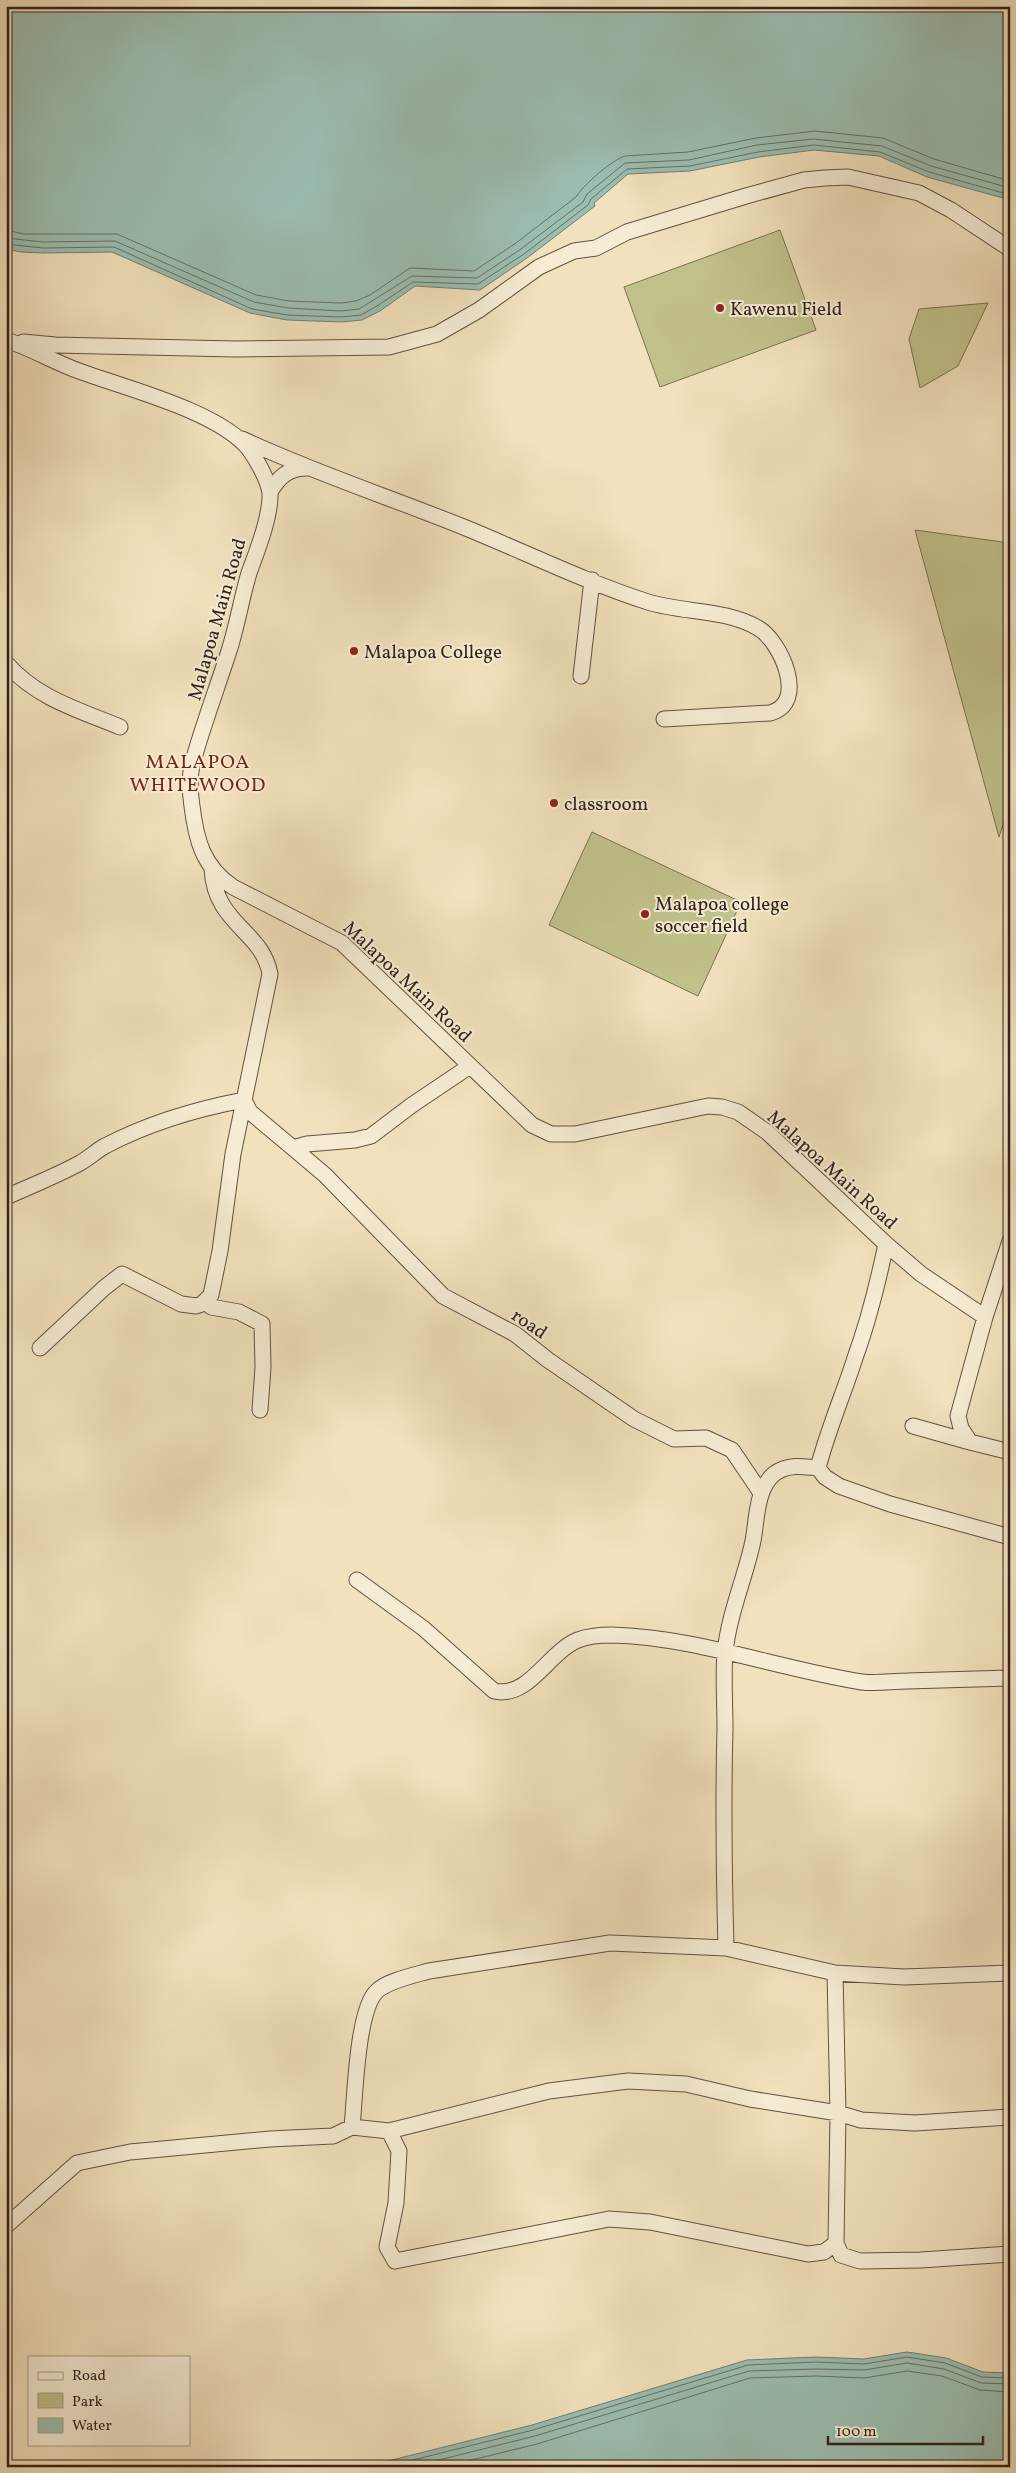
<svg xmlns="http://www.w3.org/2000/svg" width="1016" height="2473" font-family="Vollkorn,serif">
<style>
.green{fill:#c1c18c;stroke:#7a7154}
.water{fill:#9bbeb1;stroke:#717f75}
.lines{fill:none;stroke-linecap:round;stroke-linejoin:round}
.shore{stroke:#667066;stroke-width:1}
.minor-casing{stroke:#625143;stroke-width:17}
.minor{stroke:#f6ecd3;stroke-width:15}
.poi-dot{fill:#8f2418;stroke:#f6ecd3;stroke-width:2}
.labels{text-anchor:middle;stroke-width:4;stroke-linejoin:round;paint-order:stroke}
.poi-label{font-size:19px;fill:#32211b;stroke:#f6ecd3;text-anchor:start}
.street-label{font-size:19px;fill:#32211b;stroke:#f6ecd3}
.neighbourhood-label{font-size:20px;letter-spacing:1px;fill:#7a1f14;stroke:#f6ecd3}
</style>
<rect width="100%" height="100%" fill="#f1e1bc"/>
<filter id="stains"><feTurbulence type="fractalNoise" baseFrequency=".004" numOctaves="4"/><feColorMatrix values="0 0 0 0 .2 0 0 0 0 .09 0 0 0 0 .02 0 0 0 .5 -.17"/></filter>
<radialGradient id="worn" r=".72"><stop offset=".6" stop-color="#630" stop-opacity="0"/><stop offset="1" stop-color="#630" stop-opacity=".3"/></radialGradient>
<!-- green -->
<path class="green" d="M780,230L816,330L660,387L624,287Z
M988,303L958,366L920,388L909,339L919,309Z
M915,530L1010,543V804L999,837Z
M592,832L741,902L698,996L549,925Z"/>
<!-- water -->
<path class="water" d="M6,6H1010V200L927,177L879,156L814,150L759,157L690,171L628,174L594,203L595,206L527,258L480,290L415,286L380,311L362,320L342,322L287,320L250,313L112,252L43,253L21,252L6,249Z
M907,2352L946,2358L983,2372L1010,2373V2467H364L532,2425L747,2360L816,2357L864,2359Z"/>
<g class="lines">
<!-- shore -->
<path class="shore" d="M6,230L24,234H117L256,295L289,301L341,303L356,301L370,295L410,268L474,271L516,243L576,197C583,185 612,160 625,156L688,152L756,138L815,131L883,138L934,159L1010,181
M6,238L43,242L115,241L254,302L288,308L341,311L359,309L412,276L477,278L521,249L583,202L587,194L625,163L689,160L757,145L813,139L882,146L931,166L1010,188
M6,244L43,248L114,247L252,309L287,315L341,317L361,315L377,306L413,282L478,284L524,254L588,205L591,199L627,169L690,166L758,152L814,145L880,152L929,172L1010,195
M385,2467L533,2430L748,2365L816,2362L864,2364L907,2357L945,2363L982,2377L1010,2378
M411,2467L535,2436L749,2371L816,2369L864,2370L907,2363L944,2369L981,2383L1010,2384
M443,2467L537,2444L750,2378L816,2376L864,2378L907,2371L942,2376L980,2390L1010,2392"/>
<defs>
<path id="minor" d="M6,340C31,348 54,362 79,371C125,388 218,411 249,449C257,460 268,480 270,493C271,516 257,551 249,573C241,600 237,627 228,654C216,691 202,728 192,765C189,779 190,793 192,806C196,840 203,867 233,887L342,943L532,1125L551,1134H575L708,1106L722,1107L738,1112L767,1132L886,1244L921,1274L985,1317
M23,342L55,345L235,349L389,347L437,334L479,310L539,267L574,251L596,248L627,232L746,196L804,180L825,178L848,177L919,193L951,210L1010,249
M242,439C315,473 392,498 466,528C527,553 586,582 648,602C683,613 726,609 758,628C780,640 809,703 770,713L664,719
M270,492C279,477 288,468 307,468
M6,663C36,698 79,710 120,727
M581,676L592,580
M244,1100L250,1112L293,1148L307,1144L355,1140L371,1136L412,1105L470,1066
M293,1148L325,1175L443,1296L515,1334L548,1360L634,1419L674,1439L706,1438L732,1450L761,1493
M6,1197C31,1186 56,1176 80,1163C89,1158 96,1151 105,1146C149,1123 196,1109 244,1100
M1010,1241L985,1317L958,1416L961,1428L970,1442L1010,1452
M211,1307L239,1312L262,1324L263,1367L260,1410
M40,1348L104,1288L122,1274L181,1304L196,1306L202,1304L211,1295L220,1251L233,1154L270,974C262,930 215,925 212,869
M913,1426L970,1442
M818,1468C828,1429 844,1393 856,1355C869,1319 878,1282 886,1244
M357,1580L423,1628L494,1691C529,1699 548,1652 578,1640C588,1636 601,1635 612,1635C695,1637 779,1669 862,1682C876,1684 893,1681 907,1681C941,1680 976,1679 1010,1678
M726,1948C724,1874 723,1801 725,1728C725,1703 723,1676 725,1652C729,1614 745,1578 753,1541C757,1520 756,1489 774,1474C787,1464 803,1466 818,1468L825,1477L839,1486L890,1504L1010,1537
M835,1973L838,2113L836,2243
M352,2127C355,2097 357,2012 376,1992C386,1981 415,1975 429,1971L610,1943L726,1948L835,1973L904,1977L1010,1973
M389,2131L399,2151L396,2203L387,2247L395,2261L609,2219L650,2222L808,2254L824,2252L836,2243L841,2255L860,2261L921,2260L1010,2254
M6,2226L77,2163L130,2152L270,2139L333,2136L352,2127L389,2131L549,2091L628,2081L686,2084L750,2099L838,2113L861,2120L915,2123L1010,2117"/>
</defs>
<!-- minor casing -->
<use href="#minor" class="minor-casing"/>
<!-- minor -->
<use href="#minor" class="minor"/>
</g>
<!-- markers -->
<g class="poi-dot">
<circle cx="720" cy="308" r="5"/>
<circle cx="354" cy="651" r="5"/>
<circle cx="554" cy="803" r="5"/>
<circle cx="645" cy="914" r="5"/>
</g>
<g class="labels">
<!-- poi labels -->
<g class="poi-label">
<text x="730" y="315">Kawenu Field</text>
<text x="364" y="658">Malapoa College</text>
<text x="564" y="810">classroom</text>
<text x="655" y="910">Malapoa college<tspan x="655" dy="22">soccer field</tspan></text>
</g>
<!-- street labels -->
<g class="street-label">
<text transform="translate(216 619) rotate(-74)" y="7">Malapoa Main Road</text>
<text transform="translate(408 981) rotate(43)" y="7">Malapoa Main Road</text>
<text transform="translate(833 1169) rotate(42)" y="7">Malapoa Main Road</text>
<text transform="translate(530 1323) rotate(34)" y="7">road</text>
</g>
<!-- neighbourhood labels -->
<g class="neighbourhood-label">
<text x="198" y="768">MALAPOA<tspan x="198" dy="23">WHITEWOOD</tspan></text>
</g>
</g>
<!-- margin -->
<rect width="1016" height="2473" fill="none" stroke="#f1e1bc" stroke-width="25"/>
<rect x="8" y="8" width="1001" height="2458" fill="none" stroke="#32211b" stroke-width="2.5"/>
<rect x="12" y="12" width="991" height="2448" fill="none" stroke="#32211b"/>
<!-- legend -->
<rect x="28" y="2356" width="162" height="90" fill="#f6ecd3" stroke="#a89b89"/>
<rect x="38" y="2372" width="25" height="8" fill="#f6ecd3" stroke="#a89b89"/>
<text x="72" y="2380" font-size="15" fill="#32211b">Road</text>
<rect x="38" y="2393" width="25" height="15" fill="#c1c18c" stroke="#a89b89"/>
<text x="72" y="2406" font-size="15" fill="#32211b">Park</text>
<rect x="38" y="2418" width="25" height="15" fill="#9bbeb1" stroke="#a89b89"/>
<text x="72" y="2430" font-size="15" fill="#32211b">Water</text>
<!-- scale -->
<path d="M828 2436v8h155v-8" fill="none" stroke="#32211b" stroke-width="2.5"/>
<text x="836" y="2436" font-size="15" fill="#32211b" stroke="#f6ecd3" stroke-width="4" paint-order="stroke">100 m</text>
<rect width="100%" height="100%" filter="url(#stains)"/>
<rect width="100%" height="100%" fill="url(#worn)"/>
</svg>
